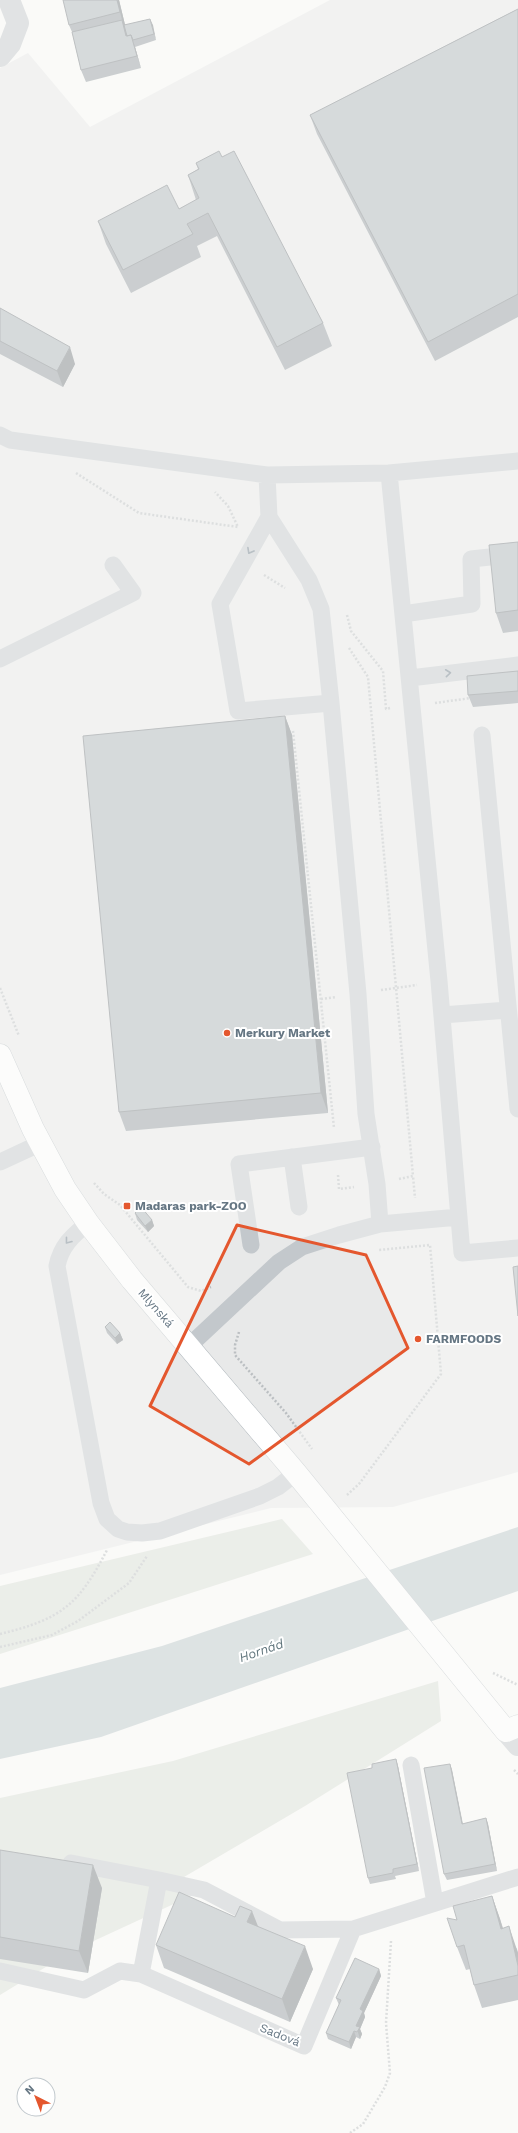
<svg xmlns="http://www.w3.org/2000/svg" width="518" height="2133" font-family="'Work Sans',sans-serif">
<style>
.built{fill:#e8e9e9}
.green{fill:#dadfd7}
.water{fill:#bbc7cb}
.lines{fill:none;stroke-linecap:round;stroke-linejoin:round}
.secondary-casing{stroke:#b3babf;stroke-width:23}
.path{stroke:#bbbfc2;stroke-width:2.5;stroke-dasharray:2 2;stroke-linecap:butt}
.lane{stroke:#c3c8cc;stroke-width:17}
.street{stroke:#c3c8cc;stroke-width:22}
.secondary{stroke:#fff;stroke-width:22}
.wall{fill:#929a9f}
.shaded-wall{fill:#777d82}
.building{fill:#aab3b9;stroke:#777d82}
.oneway{stroke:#6a7a87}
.marked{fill:none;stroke:#e4572e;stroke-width:3;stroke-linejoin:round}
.poi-dot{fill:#e4572e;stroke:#fff;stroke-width:1.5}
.labels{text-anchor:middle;stroke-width:4;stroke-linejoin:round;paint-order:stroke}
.poi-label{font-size:12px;font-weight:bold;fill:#657683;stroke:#fff;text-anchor:start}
.street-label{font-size:12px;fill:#657683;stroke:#fff}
.water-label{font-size:13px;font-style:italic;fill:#60757c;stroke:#fff}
</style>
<rect width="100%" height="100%" fill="#fafaf8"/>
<!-- built -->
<path class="built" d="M330,0H518V1472L393,1507L271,1508L0,1575V68L28,53L90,127Z"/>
<!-- green -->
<path class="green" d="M282,1519L313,1554L0,1654V1586Z
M438,1681L441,1721L305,1806L184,1877L204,1890L72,1951L0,1995V1798L173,1761Z"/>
<!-- water -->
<path class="water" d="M518,1527V1591L101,1737L0,1759V1688L162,1646Z"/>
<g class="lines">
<defs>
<path id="secondary" d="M0,1055L33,1129L65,1189L88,1223L132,1280L296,1473L506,1731L518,1726"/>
</defs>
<!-- secondary casing -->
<use href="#secondary" class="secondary-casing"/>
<!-- path -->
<path class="path" d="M76,473L139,513L238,527L228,506L215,492
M264,575L285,588
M347,615L351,631L383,671L386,709L390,708
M349,648L368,677L413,1176
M435,703L471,698
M293,731L334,1128
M0,988L19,1036
M381,990L417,985
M321,999L336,997
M338,1175L339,1189L354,1187
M399,1179L413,1176L415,1198
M94,1183L104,1194L120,1205L188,1287L201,1291L211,1287
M239,1332L235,1345V1355L286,1413L312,1449
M347,1495L359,1484L441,1374L430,1245L379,1250
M0,1634C61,1619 78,1606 107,1550
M0,1647L52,1635L78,1621L129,1583L147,1556
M493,1673L518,1685
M514,1770L518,1774
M350,2133L363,2124L385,2087L390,2073L386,2023L391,1941"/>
<!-- lane -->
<path class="lane" d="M0,435L10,440L267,475L389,473L518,461
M389,473L439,981L462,1253L518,1248
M267,475L269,517L309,580L321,609L331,703L358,994L366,1114L377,1184L380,1224
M269,517L220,604L238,711L331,703
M403,614L472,604L471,559L518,554
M0,659L133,593L113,565
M410,678L518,665
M482,735L518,1109
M442,1015L508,1010
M292,1157L299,1207
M0,1162L41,1143
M88,1223C72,1236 61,1246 57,1266L101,1503L107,1519L118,1529L127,1532L142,1533L160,1531L260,1496L278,1487L296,1473
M251,1245L239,1164L372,1147
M189,1346L279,1262L302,1247L339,1235L380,1224L459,1217
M411,1765L435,1903
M71,1863L159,1880L141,1974L304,2046L353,1929L280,1930L204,1890L159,1880
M353,1929L518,1877
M0,1971L84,1990L120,1971L141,1974"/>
<!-- street -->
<path class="street" d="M0,56L10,44L18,23L9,0
M506,1731L518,1745"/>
<!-- secondary -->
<use href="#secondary" class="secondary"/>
</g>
<!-- wall -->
<path class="wall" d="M119,0L125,25L150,19L156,40L135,47L141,68L86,82L81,70L72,32L69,25Z
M518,9V317L435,361L317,134L310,115Z
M222,157L323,323L332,346L285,370L217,236L197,246L201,257L131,293L106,244L98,221L179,209L196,200L188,175L198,169L196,163Z
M0,308L75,364L63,387L0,354Z
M518,542V631L503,633L496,613Z
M518,671V703L473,707L468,695Z
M285,716L292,735L328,1113L126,1131L119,1112Z
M135,1213L152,1220L154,1226L148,1232L137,1220Z
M105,1327L120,1333L123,1340L117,1344L107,1333Z
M396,1759L398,1766L419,1871L395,1876L396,1879L370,1884L368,1878L372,1768Z
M450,1764L452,1770L463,1824L486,1818L488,1824L497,1871L447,1880L444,1874Z
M0,1850L102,1888L88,1973L0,1959Z
M492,1896L500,1919L503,1928L517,1949L518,1953V2000L482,2008L474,1985L470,1969L466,1970L457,1947V1920Z
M258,1926L313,1969L290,2022L164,1968L156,1945Z
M379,1969L381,1976L364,2013L365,2017L360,2029L362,2034L360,2039L356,2037L351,2049L328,2039L326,2033L339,2005L336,1998Z"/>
<!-- shaded-wall -->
<path class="shaded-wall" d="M117,0H119L129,41L126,36Z
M150,19L153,25L156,40L154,34Z
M131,35L135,47L141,68L137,56Z
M70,347L75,364L63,387L57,371Z
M285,716L292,735L328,1113L321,1093Z
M152,1220L154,1226L148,1232L145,1226Z
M120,1333L123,1340L117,1344L115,1338Z
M396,1759L398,1766L419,1871L417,1864Z
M450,1764L452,1770L464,1831L462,1824Z
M486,1818L488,1824L497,1871L495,1864Z
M93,1865L102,1888L88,1973L79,1951Z
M492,1896L500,1919L509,1951L501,1929Z
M252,1911L261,1934L247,1922Z
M509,1926L518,1953V1966Z
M305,1946L313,1969L290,2022L282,1999Z
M379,1969L381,1976L364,2013L365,2017L360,2029L362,2034L360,2039L356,2026L360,2009Z
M354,2031L356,2037L351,2049L349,2042Z"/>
<!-- building -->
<path class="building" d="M63,0H117L120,12L69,25Z
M518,9V294L428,342L310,115Z
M150,19L154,34L133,40L131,35L127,36L124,25Z
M122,20L126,36L131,35L137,56L81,70L72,32Z
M219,151L222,157L234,151L323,323L277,347L208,213L187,224L193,234L123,270L98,221L167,185L179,209L199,198L188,175L199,169L196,163Z
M0,308L70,347L57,371L0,341Z
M518,542V610L496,613L489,545Z
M518,671V691L468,695L467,676Z
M285,716L321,1093L119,1112L83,736Z
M141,1207L152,1220L145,1226L135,1213Z
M518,1266V1316L513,1267Z
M110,1322L120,1333L115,1338L105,1327Z
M396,1759L417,1864L393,1869V1873L368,1878L347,1773L372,1768V1764Z
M450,1764L462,1824L486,1818L495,1864L444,1874L424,1768Z
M0,1850L93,1865L79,1951L0,1937Z
M179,1892L235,1917L240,1906L252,1911L247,1922L305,1946L282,1999L156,1945Z
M492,1896L501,1929L509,1926L518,1966V1975L474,1985L464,1945L457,1947L447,1918L457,1920L453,1906Z
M355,1958L379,1969L360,2009L363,2011L356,2026L360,2027L357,2032L354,2031L349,2042L326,2033L341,2000L336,1998Z"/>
<!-- one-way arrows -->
<defs><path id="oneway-chevron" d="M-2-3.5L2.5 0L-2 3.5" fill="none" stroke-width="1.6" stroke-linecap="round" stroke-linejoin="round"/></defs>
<g class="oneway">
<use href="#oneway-chevron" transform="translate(250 551) rotate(119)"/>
<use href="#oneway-chevron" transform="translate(448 673) rotate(-6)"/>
<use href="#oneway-chevron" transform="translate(68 1241) rotate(128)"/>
</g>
<!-- marked area -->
<path d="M0 0H518V2133H0ZM237,1225L366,1255L408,1348L249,1464L150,1406Z" fill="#fafaf8" fill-opacity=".55" fill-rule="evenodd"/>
<path class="marked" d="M237,1225L366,1255L408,1348L249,1464L150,1406Z"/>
<!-- markers -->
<g class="poi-dot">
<circle cx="227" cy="1033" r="4"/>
<rect x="123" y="1202" width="8" height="8" rx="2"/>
<circle cx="418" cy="1339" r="4"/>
</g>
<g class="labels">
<!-- poi labels -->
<g class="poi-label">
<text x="235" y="1037">Merkury Market</text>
<text x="135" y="1210">Madaras park-ZOO</text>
<text x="426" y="1343">FARMFOODS</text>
</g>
<!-- street labels -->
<g class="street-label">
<text transform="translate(156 1308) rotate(49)" y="4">Mlynská</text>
<text transform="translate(280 2035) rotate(22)" y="4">Sadová</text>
</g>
<!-- water labels -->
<g class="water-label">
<text transform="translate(261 1650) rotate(-19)" y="5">Hornád</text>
</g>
</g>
<!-- north arrow -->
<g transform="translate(36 2097) rotate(318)"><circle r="19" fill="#ffffff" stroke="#c1c8cd"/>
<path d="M0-3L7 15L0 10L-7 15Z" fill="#e4572e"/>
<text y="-6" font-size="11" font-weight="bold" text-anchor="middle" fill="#657683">N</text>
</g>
</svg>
